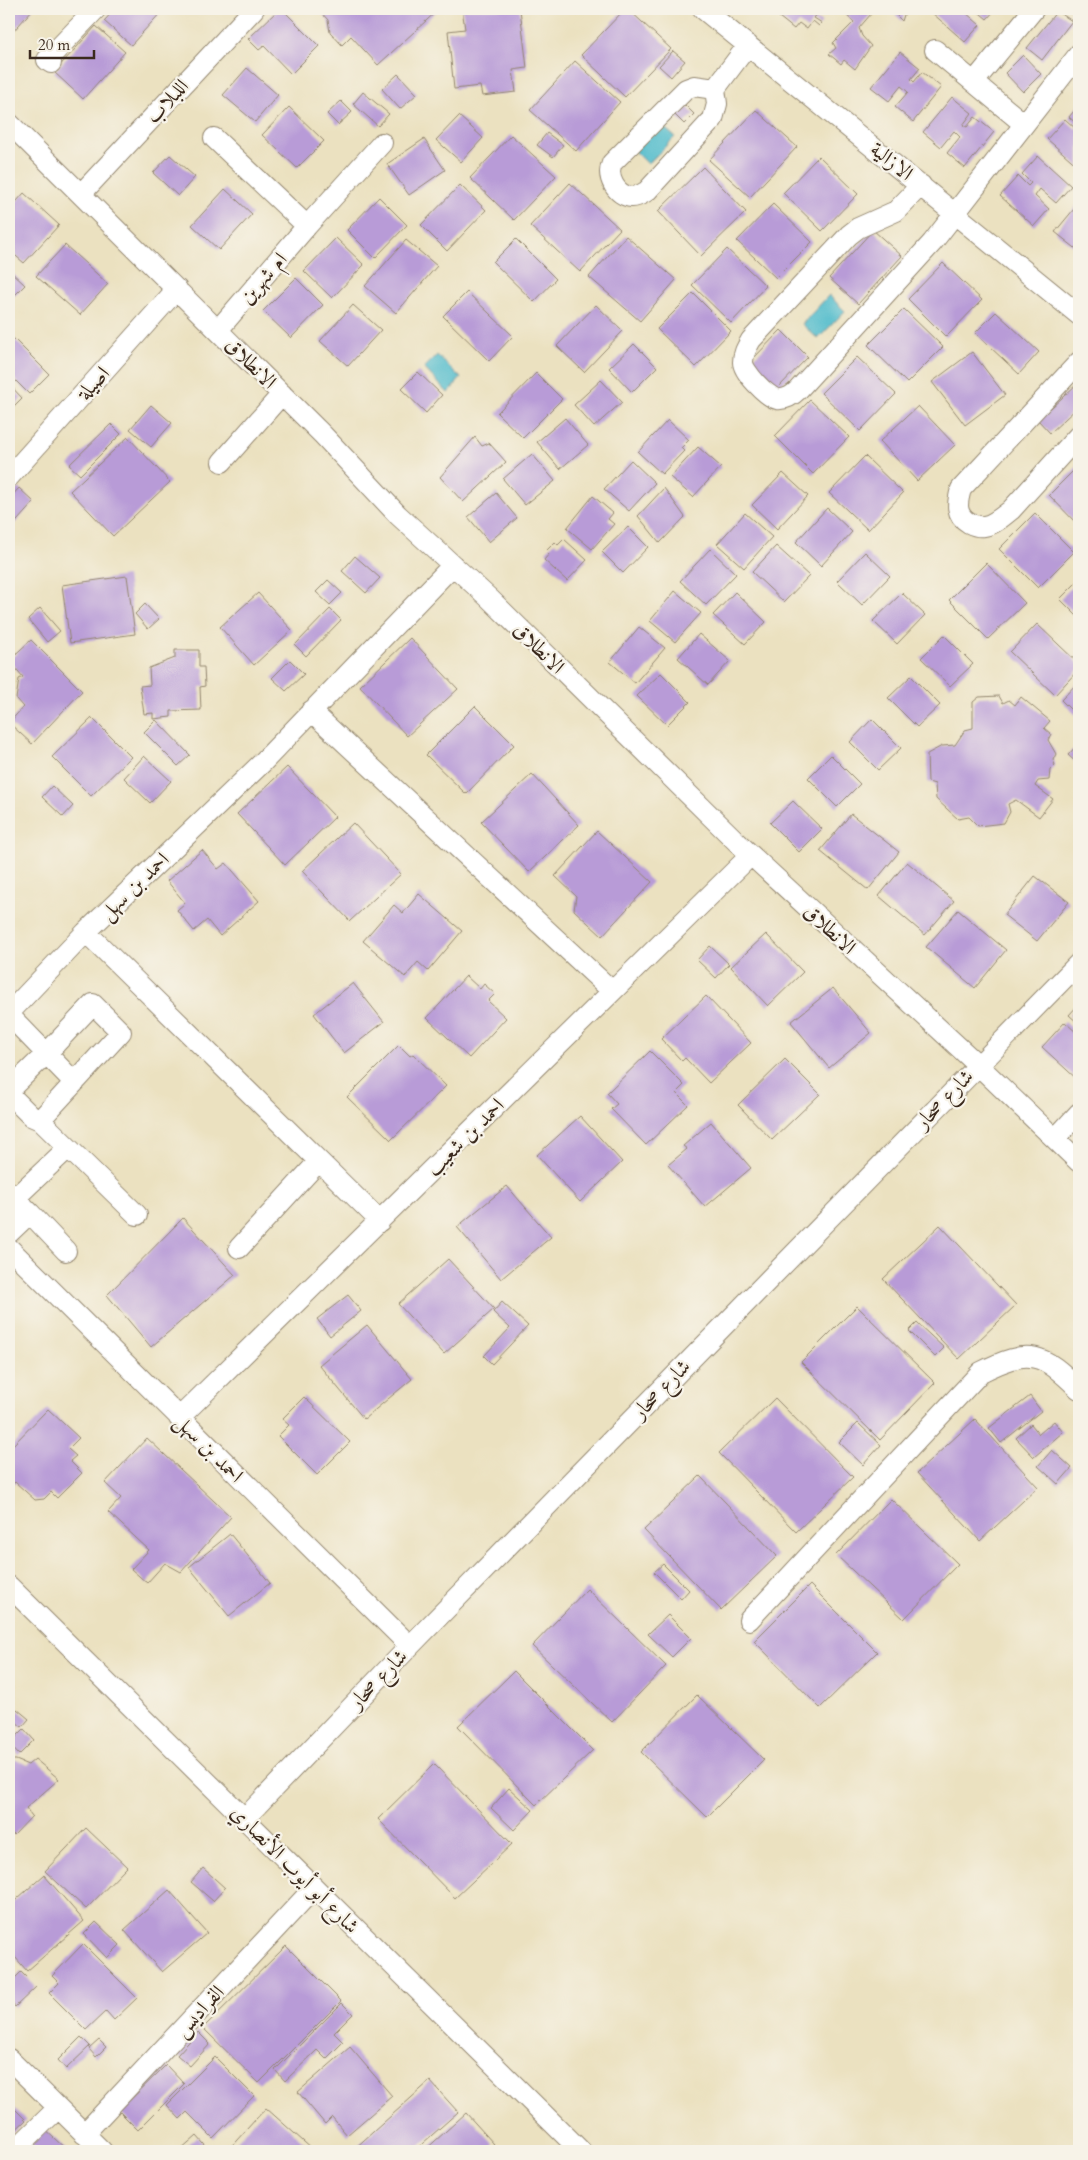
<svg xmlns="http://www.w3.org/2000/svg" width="1088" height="2160" font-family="Cardo,Amiri,serif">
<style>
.water{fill:#51bccc;stroke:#467375}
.building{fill:#b89bd7}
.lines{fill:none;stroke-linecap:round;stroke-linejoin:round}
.minor-casing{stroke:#93866f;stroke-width:22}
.minor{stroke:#fff;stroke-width:20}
.labels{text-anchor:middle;stroke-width:4.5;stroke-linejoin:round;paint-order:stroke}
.street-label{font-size:21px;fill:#3b2a1e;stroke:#f7f3e8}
</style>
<rect width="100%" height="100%" fill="#f7f3e8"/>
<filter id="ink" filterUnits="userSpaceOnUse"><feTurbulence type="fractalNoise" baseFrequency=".02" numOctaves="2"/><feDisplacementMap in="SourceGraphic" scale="10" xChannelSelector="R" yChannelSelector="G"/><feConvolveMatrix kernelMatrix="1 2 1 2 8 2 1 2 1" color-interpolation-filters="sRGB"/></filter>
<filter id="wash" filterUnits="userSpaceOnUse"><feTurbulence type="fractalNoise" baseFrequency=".0096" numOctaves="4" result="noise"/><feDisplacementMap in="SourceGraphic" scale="20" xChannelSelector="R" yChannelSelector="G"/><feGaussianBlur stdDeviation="1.12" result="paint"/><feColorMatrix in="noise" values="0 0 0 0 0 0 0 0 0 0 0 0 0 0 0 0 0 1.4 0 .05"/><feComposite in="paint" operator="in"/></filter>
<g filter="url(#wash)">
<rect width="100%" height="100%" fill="#ebe1c0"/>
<!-- water -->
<path class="water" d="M660,124L675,137L648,164L635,151Z
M829,295L845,311L818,339L802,324Z
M437,355L461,378L448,393L424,368Z"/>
<g id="blocks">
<!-- building -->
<path class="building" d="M9,9H33L11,34L9,32Z
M115,9H164L131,45L104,21Z
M279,9H282L319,46L291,74L264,46L259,50L248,39Z
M318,9H439L378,65L351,36L342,45L330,32L328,20Z
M462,9H520L527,68L513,70L516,92L482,96L480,86L454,89L448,31L465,29Z
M625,9H628L671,49L625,97L581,55Z
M785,9H821L814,18L822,23L819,26L813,21L807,29L799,23L794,29L779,17Z
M851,9H862L871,14L859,28L862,36L871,46L855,69L844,60L841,64L829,54L836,48L833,43L854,22L846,15Z
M881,9H906L902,21L891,10L884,12Z
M934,9H968L965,12L980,25L965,42L931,12Z
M975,9H996L987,19Z
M1057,11L1072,21L1042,60L1027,48Z
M96,26L125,52L83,99L54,72Z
M673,51L685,61L671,77L659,66Z
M900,52L920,68L911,79L914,82L922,72L941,87L913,122L895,107L908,92L901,86L889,101L871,87Z
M1023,55L1041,74L1023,92L1005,73Z
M575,61L620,102L576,151L530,110Z
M247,68L278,95L255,122L223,95Z
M398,74L417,94L400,109L382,89Z
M363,92L389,114L378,126L353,104Z
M952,97L972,113L963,125L967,127L975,117L994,132L965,168L947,153L960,137L954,131L941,147L923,132Z
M678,98L694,114L684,124L667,107Z
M341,101L352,112L338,125L327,114Z
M1079,105V167L1047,139L1065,119L1076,129L1078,125L1069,117Z
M289,107L324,141L297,168L262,135Z
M756,110L797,147L750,197L709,160Z
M459,116L483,138L461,162L436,140Z
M547,133L563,145L553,157L537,145Z
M511,135L556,176L514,220L470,178Z
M424,139L445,170L409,195L387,164Z
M170,155L195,177L178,196L153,173Z
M819,156L858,194L822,231L783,193Z
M1038,156L1071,186L1056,203L1040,189L1035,196L1049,209L1034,226L1000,196L1018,176L1028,186L1031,183L1022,174Z
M703,167L746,212L701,256L658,211Z
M570,183L620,229L580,272L530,226Z
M460,185L486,210L447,251L421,225Z
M225,189L252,214L219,250L192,225Z
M24,193L59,225L24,263L9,250V210Z
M379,197L407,225L375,258L347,230Z
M1079,203V251L1055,232Z
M773,204L812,242L776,278L737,241Z
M873,230L902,256L858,304L829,278Z
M626,236L676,280L640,321L589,277Z
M336,238L364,265L332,298L304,271Z
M516,239L556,279L534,302L493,262Z
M406,240L437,266L396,313L365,286Z
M65,245L108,284L80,315L36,276Z
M727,249L766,286L731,323L692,285Z
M943,263L982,300L946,337L908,299Z
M9,270L25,285L9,301Z
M296,278L323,305L291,338L263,311Z
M467,292L513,336L489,361L443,316Z
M693,293L731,331L696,367L657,329Z
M353,305L381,330L348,366L320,341Z
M596,305L623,331L584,372L557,346Z
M904,309L943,347L907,383L868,345Z
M996,312L1039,352L1019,374L975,333Z
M781,330L808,357L776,390L749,363Z
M9,334L49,374L29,394L9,374Z
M634,344L657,367L632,392L609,368Z
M972,352L1005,395L965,425L932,382Z
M857,357L896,394L860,431L821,393Z
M418,372L442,395L426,413L401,389Z
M536,373L562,399L523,438L497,413Z
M601,380L622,402L594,427L574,405Z
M9,384L22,398L14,406L9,401Z
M1077,384L1079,386V406L1050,433L1038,420Z
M810,400L849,437L813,474L775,436Z
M151,405L172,423L151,447L130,429Z
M918,406L955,445L917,481L880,441Z
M565,418L588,445L560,469L537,442Z
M668,420L689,440L681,448L684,451L662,474L638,452Z
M111,424L121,434L80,475L69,465Z
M128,437L170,482L113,536L70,491Z
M475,437L482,446L489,443L506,462L463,502L440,477Z
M698,447L721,467L693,497L670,477Z
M532,454L555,481L525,505L503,479Z
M865,456L903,493L868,530L829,493Z
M631,460L655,483L629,511L604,489Z
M1079,465V526L1049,495Z
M783,473L808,496L777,529L752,505Z
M19,488L34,502L9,530V499Z
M664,488L685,517L660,543L638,516Z
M496,493L517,518L489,542L468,517Z
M593,496L613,513L608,519L614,524L592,549L567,528Z
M827,508L852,532L821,566L796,542Z
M745,513L772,537L744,568L717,544Z
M1035,513L1074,552L1038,588L999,549Z
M628,527L648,547L623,573L602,552Z
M564,539L587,560L567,581L544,560L549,554L546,551L555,542L558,545Z
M776,546L809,576L784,602L752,572Z
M710,549L736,574L706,605L680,581Z
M865,552L890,576L862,605L837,581Z
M355,556L380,578L366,593L342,571Z
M986,563L1025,603L988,639L949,600Z
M127,576L135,634L70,643L62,585Z
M328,580L342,593L330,605L316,592Z
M1079,580V618L1060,599Z
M675,591L701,613L675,642L650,621Z
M735,592L766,622L745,644L713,615Z
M258,593L292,630L254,665L220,627Z
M902,593L925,615L897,644L873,621Z
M145,604L159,619L148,629L135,614Z
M40,608L60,631L47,642L28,619Z
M330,609L341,620L306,656L295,645Z
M1037,624L1079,664V669L1055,695L1010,652Z
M639,627L665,648L635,683L610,662Z
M699,634L730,661L708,685L678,658Z
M944,635L973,664L950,686L921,658Z
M410,638L458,689L407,736L360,686Z
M31,640L82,691L32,744L9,723L23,707L16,699L19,679L23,677L9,660Z
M175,650H199V667H204L205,686L200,687L201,710L171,711V717L153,719V713L144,714L140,686L150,685L149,668L175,658Z
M290,660L304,674L286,691L272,678Z
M661,673L690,702L667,725L637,696Z
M911,676L940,705L917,727L888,698Z
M1079,681V718L1061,700Z
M999,696L1003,703L1009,700L1015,705L1021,697L1050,721L1044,728L1051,734L1048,740L1056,754L1053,760L1055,765L1050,770L1049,780L1038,781L1035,786L1053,799L1039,817L1016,800L1008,804L1010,812L1004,823L978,826L969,817L958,819L936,799L935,784L928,782L927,754L942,746L955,745L965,730L973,728V702L979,697Z
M475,706L514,745L466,794L426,755Z
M92,718L131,757L91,796L52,757Z
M872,719L901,748L878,770L850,742Z
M156,720L190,755L178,766L144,732Z
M1079,743V765L1068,755Z
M831,755L860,784L837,807L808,778Z
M144,756L171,781L150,803L124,778Z
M287,767L335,817L285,865L237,814Z
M532,774L579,825L529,872L481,822Z
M52,786L73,806L63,817L42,797Z
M793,801L822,829L799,852L770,823Z
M851,814L899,852L868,890L820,851Z
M353,823L401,874L350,921L302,871Z
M597,831L652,882L602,936L574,910L576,896L555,876Z
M202,850L218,869L226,863L259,901L220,936L207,920L194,931L177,910L185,903L167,881Z
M907,862L954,901L925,935L879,896Z
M1035,876L1069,902L1037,941L1004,915Z
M419,894L462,931L428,971L418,962L405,977L363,941L394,905L403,913Z
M958,910L1006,950L975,988L926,947Z
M766,934L803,972L768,1006L731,967Z
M710,946L729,964L716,978L697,960Z
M466,976L480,989L484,984L495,994L488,1001L506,1018L469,1058L427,1018Z
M353,983L384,1022L344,1053L314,1014Z
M833,988L871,1033L829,1068L791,1022Z
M706,996L751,1043L709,1083L685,1058L682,1061L661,1039Z
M1079,1004V1024L1069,1015Z
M1065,1022L1079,1035V1081L1042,1047Z
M399,1045L410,1056L413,1054L446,1086L391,1140L347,1097Z
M650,1051L684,1085L676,1093L688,1105L646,1145L611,1109L617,1104L607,1093Z
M785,1059L820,1094L772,1140L738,1105Z
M580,1116L622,1162L580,1202L537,1155Z
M711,1122L751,1168L705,1207L668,1165L687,1149L683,1146Z
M507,1186L551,1237L501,1279L457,1227Z
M183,1218L235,1275L151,1347L107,1295Z
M940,1225L1016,1305L959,1359L883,1279Z
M448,1259L494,1309L444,1354L398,1304Z
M348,1295L361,1311L330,1336L317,1319Z
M502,1302L528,1326L492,1364L484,1356L510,1328L493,1312Z
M857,1306L935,1383L880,1440L801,1362Z
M917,1323L944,1348L935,1357L909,1331Z
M367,1325L412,1379L364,1419L319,1365Z
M1030,1396L1041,1411L1001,1443L989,1428Z
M304,1397L350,1442L317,1475L278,1436L289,1425L282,1419Z
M775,1398L853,1477L796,1532L719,1453Z
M48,1409L79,1438L68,1449L76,1456L70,1461L82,1473L57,1498L51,1492L44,1499L35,1500L15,1482L11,1486L9,1484V1449Z
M975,1419L1038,1487L980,1541L917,1473Z
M1054,1421L1063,1432L1034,1457L1016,1438L1031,1424L1039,1434Z
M858,1423L881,1445L863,1465L839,1442Z
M147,1438L231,1517L181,1572L165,1563L147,1583L131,1569L149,1550L108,1512L121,1498L105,1483Z
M1052,1450L1072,1468L1058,1484L1038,1466Z
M700,1476L777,1556L721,1610L644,1530Z
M891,1499L958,1564L904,1619L836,1555Z
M230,1534L270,1583L229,1616L189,1567Z
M663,1564L689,1590L681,1599L654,1572Z
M810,1585L877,1652L820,1708L754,1641Z
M587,1589L666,1666L612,1722L532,1646Z
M668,1615L691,1638L672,1657L648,1634Z
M514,1671L593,1750L536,1805L458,1726Z
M697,1695L764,1760L707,1817L641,1752Z
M17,1709L29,1719L22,1727L10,1717Z
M24,1729L34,1740L19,1755L9,1744Z
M35,1759L59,1779L26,1808L32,1816L14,1835L9,1830V1760H16L28,1765Z
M434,1764L512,1844L455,1898L378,1819Z
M509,1788L533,1810L514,1830L491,1808Z
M86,1828L127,1867L86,1909L45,1871Z
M203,1868L225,1888L213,1901L191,1882Z
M44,1875L84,1921L27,1971L9,1950V1906Z
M169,1890L207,1933L162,1972L124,1930Z
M96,1922L120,1945L107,1958L84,1934Z
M83,1944L137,1998L114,2020L106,2011L86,2030L49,1993L59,1983L52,1976Z
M286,1946L341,2001L259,2083L203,2028Z
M21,1972L36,1987L15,2007L9,2000V1984Z
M342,2003L353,2014L334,2033L343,2042L326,2059L317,2050L285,2081L275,2070Z
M198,2032L210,2044L190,2066L177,2055Z
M81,2037L90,2046L66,2069L58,2060Z
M99,2040L106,2047L96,2057L89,2049Z
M350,2047L392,2096L347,2135L332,2117L325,2124L298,2092Z
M215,2057L254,2096L213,2138L187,2112L180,2119L167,2105Z
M166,2065L184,2084L138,2130L119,2111Z
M430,2081L458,2112L414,2151H356L354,2149Z
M10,2104L26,2120L9,2136V2105Z
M266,2108L313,2150L311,2151H227Z
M466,2113L494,2144L486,2151H424Z
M42,2127L67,2150L66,2151H39L28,2141Z
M197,2136L210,2151H180Z"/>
</g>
</g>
<g filter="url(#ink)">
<use href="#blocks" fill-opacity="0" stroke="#93866f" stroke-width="1"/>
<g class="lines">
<defs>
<path id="minor" d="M703,9L1079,315
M935,50L1024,124
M51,63L47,60L96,9
M974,82L1034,9
M715,89L694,86L686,89L612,163C606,177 616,196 632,197C638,197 642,194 647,191L713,119L717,104L715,89L748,45
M9,123L323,435L398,515L490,599L738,843L978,1065L1079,1162
M214,138L307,226
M921,185L896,211L858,228L849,235L751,340C747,347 743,353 743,362C743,372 767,397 777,399C785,400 793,395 798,390L932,243L1079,54
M81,194L254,9
M218,330L307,226L382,143
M1079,362L961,489C957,503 955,515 969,523C973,525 980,527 984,526C994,525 1003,516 1011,510L1079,435
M222,462L282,394
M9,477L177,289
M311,711L612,991
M86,932L380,1221
M9,1013L86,932L262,763L453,565
M9,1015L74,1082
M9,1090L46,1054L93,1004L121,1032L40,1120L31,1116L9,1094
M40,1120L137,1215
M1055,1139L1079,1113
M9,1192L30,1213L9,1233
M15,1198L68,1148
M30,1213L66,1251
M9,1248L410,1646
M239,1248L319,1161
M179,1418L751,855
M9,1586L581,2151
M749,1620L981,1372C1030,1347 1042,1353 1079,1389
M245,1818L410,1646L1079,963
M9,2059L102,2151
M84,2134L314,1888
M14,2151L58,2108"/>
</defs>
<!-- minor casing -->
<use href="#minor" class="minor-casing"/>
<!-- minor -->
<use href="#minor" class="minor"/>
</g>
</g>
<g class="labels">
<!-- street labels -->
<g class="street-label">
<text transform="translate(167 101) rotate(-47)" y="7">اللبلاب</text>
<text transform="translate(892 161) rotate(39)" y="7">الازالية</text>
<text transform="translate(263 278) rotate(-49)" y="7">ام شهرين</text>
<text transform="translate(251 363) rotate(45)" y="7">الانطلاق</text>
<text transform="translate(93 383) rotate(-48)" y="7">اصيلة</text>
<text transform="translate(539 648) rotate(45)" y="7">الانطلاق</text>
<text transform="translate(134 886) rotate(-44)" y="7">احمد بن سهل</text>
<text transform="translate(830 929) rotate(43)" y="7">الانطلاق</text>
<text transform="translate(944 1099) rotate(-46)" y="7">شارع صحار</text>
<text transform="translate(465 1137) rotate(-45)" y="7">احمد بن شعيب</text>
<text transform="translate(661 1389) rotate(-46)" y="7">شارع صحار</text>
<text transform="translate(209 1448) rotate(45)" y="7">احمد بن سهل</text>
<text transform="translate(378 1679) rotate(-46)" y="7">شارع صحار</text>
<text transform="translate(295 1869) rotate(45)" y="7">شارع أبو أيوب الأنصاري</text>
<text transform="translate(199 2011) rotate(-47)" y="7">الفراديس</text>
</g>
</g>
<!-- margin -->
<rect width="1088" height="2160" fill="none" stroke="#f7f3e8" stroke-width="30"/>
<!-- scale -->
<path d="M30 50v8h64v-8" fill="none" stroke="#3b2a1e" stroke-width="2.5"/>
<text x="38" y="50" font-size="15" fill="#3b2a1e" stroke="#f7f3e8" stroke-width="4" paint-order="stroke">20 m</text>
</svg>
